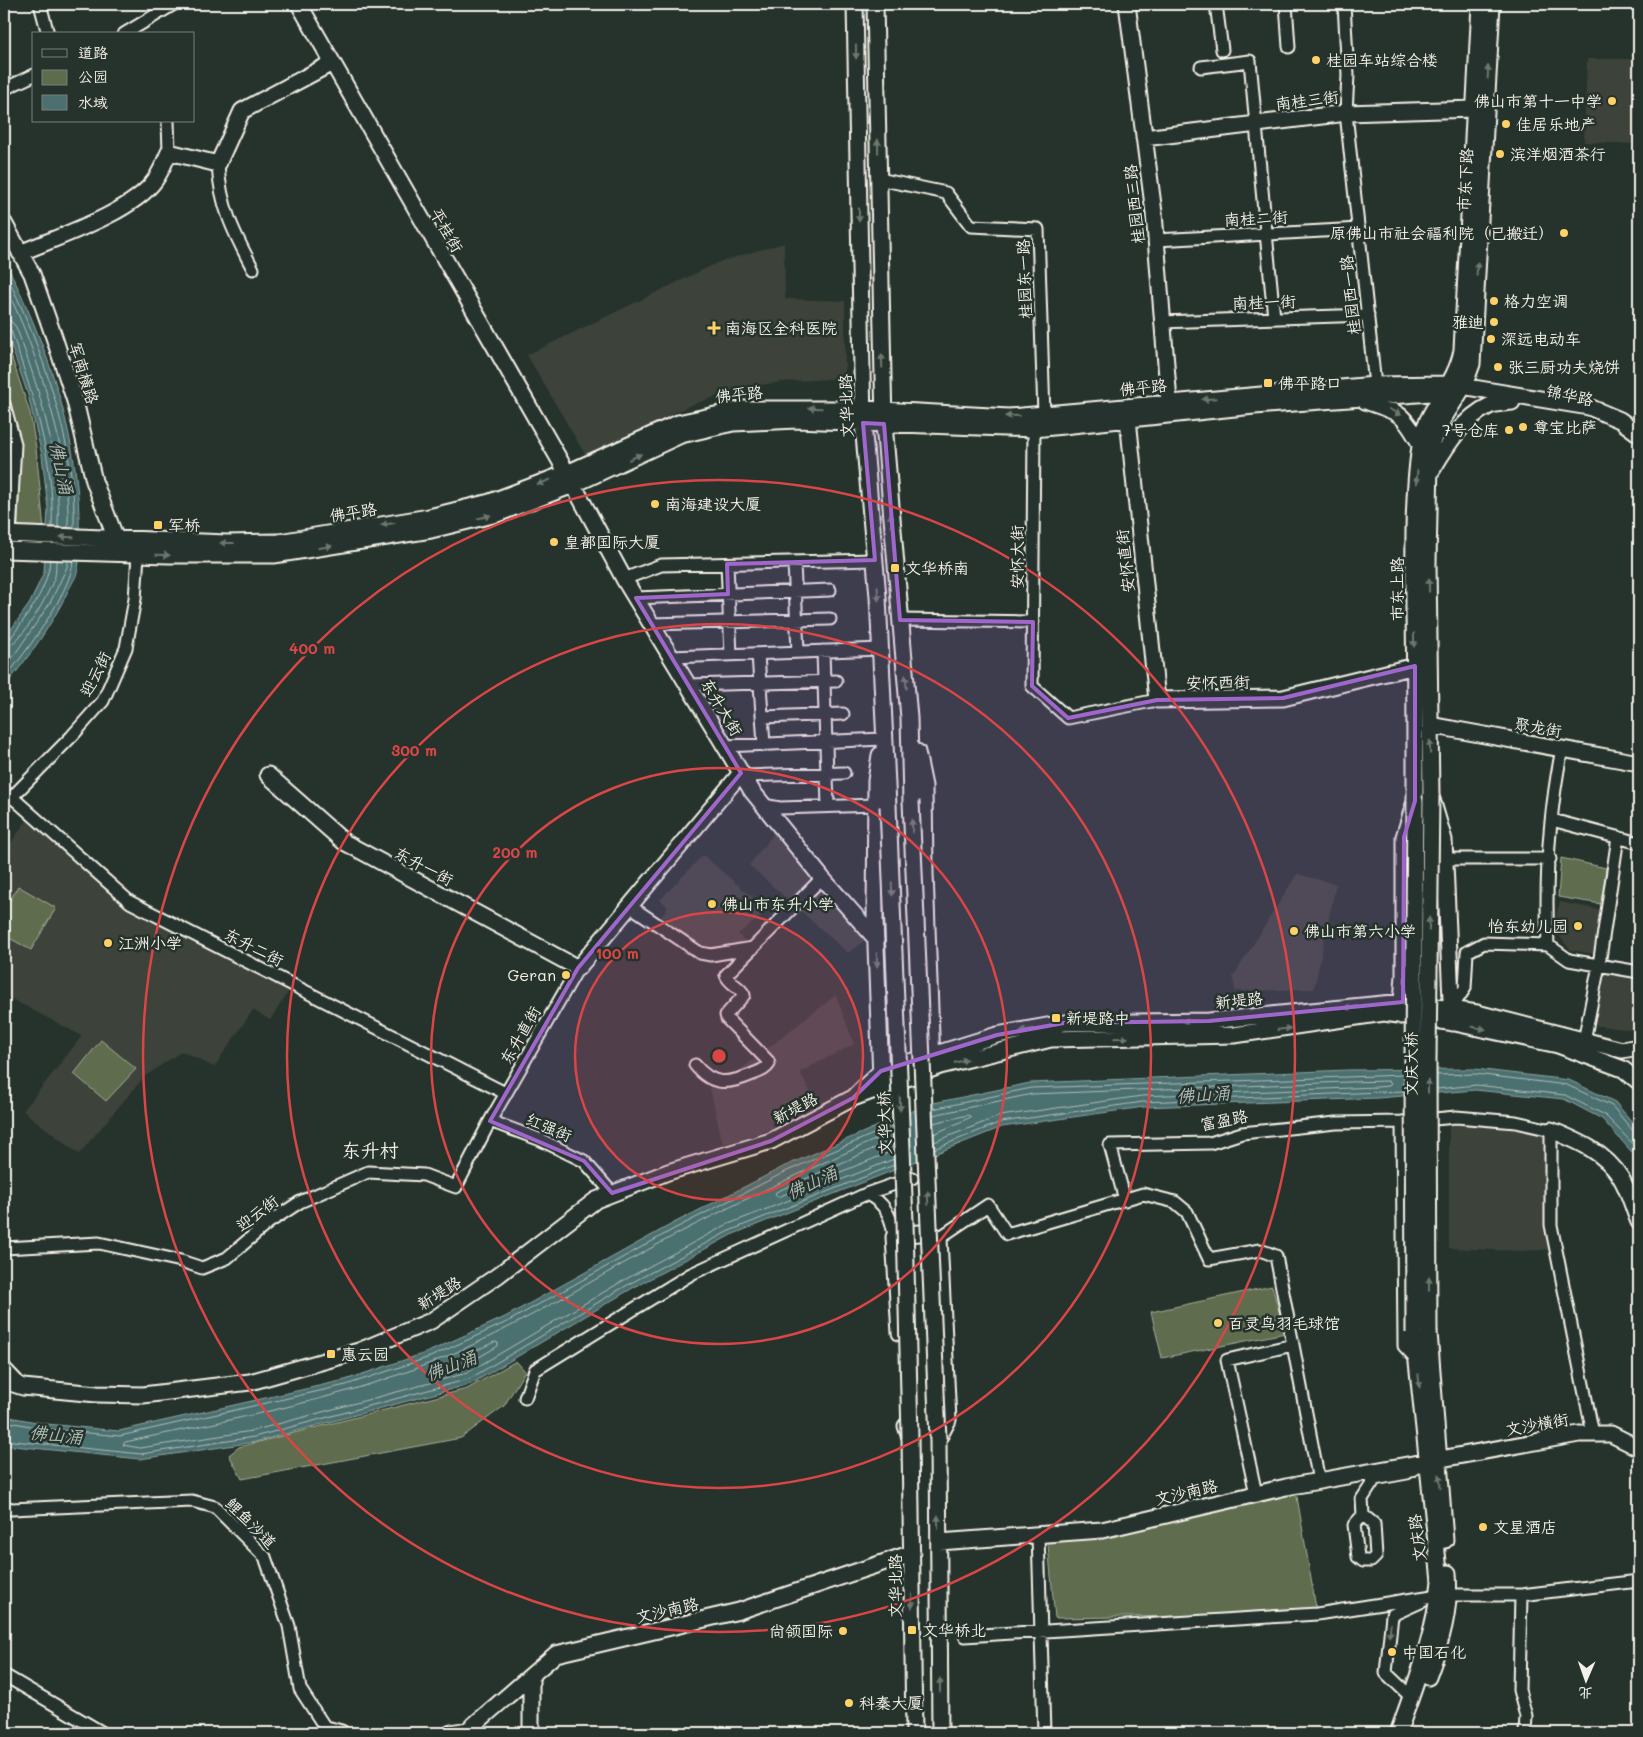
<svg xmlns="http://www.w3.org/2000/svg" width="1643" height="1737" font-family="Mali,'LXGW WenKai TC',sans-serif">
<style>
.built{fill:#3c433a}
.green{fill:#5e6c4e;stroke:#a9ae9b}
.water{fill:#4b706f;stroke:#8fa49f}
.lines{fill:none;stroke-linecap:round;stroke-linejoin:round}
.shore{stroke:#b0bdb8;stroke-width:1}
.street-casing{stroke:#f4f1e8;stroke-width:15}
.secondary-casing{stroke:#f4f1e8;stroke-width:19}
.street{stroke:#26332d;stroke-width:11}
.secondary{stroke:#26332d;stroke-width:15}
.secondary-bridge-casing{stroke:#f4f1e8;stroke-width:19;stroke-linecap:butt}
.secondary-bridge{stroke:#26332d;stroke-width:15}
.oneway{fill:#6e766e}
.marked{fill:#9f67cb;fill-opacity:0.2;stroke:#9f67cb;stroke-width:4;stroke-linejoin:round}
.ring{fill:none;stroke:#da4645;stroke-width:2.5}
.poi-dot{fill:#ffd166;stroke:#26332d;stroke-width:2}
.labels{text-anchor:middle;stroke-width:5;stroke-linejoin:round;paint-order:stroke}
.poi-label{font-size:16px;fill:#f4f1e8;stroke:#26332d;text-anchor:start}
.street-label{font-size:16px;fill:#f4f1e8;stroke:#26332d}
.water-label{font-size:18px;font-style:italic;fill:#b0bdb8;stroke:#26332d}
.quarter-label{font-size:19px;fill:#f4f1e8;stroke:#26332d}
.centre{fill:#da4645;stroke:#26332d;stroke-width:2.5}
.ring-label{font-size:15px;text-anchor:middle;font-weight:bold;fill:#da4645;stroke:#26332d;stroke-width:5;stroke-linejoin:round;paint-order:stroke}
</style>
<rect width="100%" height="100%" fill="#26332d"/>
<filter id="ink" filterUnits="userSpaceOnUse"><feTurbulence type="fractalNoise" baseFrequency=".02" numOctaves="2"/><feDisplacementMap in="SourceGraphic" scale="10" xChannelSelector="R" yChannelSelector="G"/><feConvolveMatrix kernelMatrix="1 2 1 2 8 2 1 2 1" color-interpolation-filters="sRGB"/></filter>
<g filter="url(#ink)">
<!-- built -->
<path class="built" d="M892,4H970L954,7L892,8Z
M1587,59H1639V144L1584,142Z
M784,243L785,299L845,301V378L781,382L742,388L691,405L586,456L527,355L719,262Z
M31,814L130,902L293,985L270,1020L253,1010L214,1067L182,1051L144,1077L79,1154L23,1111L82,1036L4,995V853Z
M775,832L867,939L848,953L749,865Z
M703,855L766,909L764,914L738,934L749,945L710,952L660,919L668,907L660,900Z
M1297,874L1336,884L1314,989L1235,991L1233,977Z
M1560,902L1601,910L1594,954L1571,950L1559,936L1556,915Z
M1603,970L1639,977V1031L1592,1025Z
M836,995L854,1044L800,1072L811,1093L770,1111L773,1129L723,1145L709,1084L734,1075Z
M1449,1117L1551,1130L1556,1249L1520,1251L1449,1248Z"/>
<!-- green -->
<path class="green" d="M4,334L30,413L36,448L44,529L18,528L21,446L4,381Z
M1561,858L1606,868L1601,904L1558,897Z
M18,886L56,908L31,950L4,935V911Z
M101,1040L136,1069L106,1101L74,1074Z
M1272,1286L1285,1333L1162,1358L1151,1312Z
M516,1361L525,1371L504,1406L461,1438L242,1479L229,1455L239,1447L467,1389Z
M1295,1485L1317,1614L1055,1618L1047,1534Z"/>
<!-- water -->
<path class="water" d="M4,259C47,344 82,442 79,538C79,548 80,559 78,569C77,576 72,583 69,589C52,625 29,657 4,687V639L30,603L44,572L48,509L42,455L28,395L4,325Z
M1475,1069L1569,1080L1615,1102L1639,1130V1160L1602,1119L1564,1099L1475,1090L1378,1098L1144,1107L1002,1127L731,1235L631,1289L471,1384L255,1442L140,1459L4,1445V1416L47,1424L119,1431L345,1380L428,1352L505,1317L672,1224L785,1166L929,1104L1030,1083L1348,1070Z"/>
<g class="lines">
<!-- shore -->
<path class="shore" d="M4,270C40,342 77,446 74,528
M4,284C37,349 71,455 68,528
M4,320L11,321L16,327C40,390 61,459 58,527
M4,326L11,330C32,394 55,459 52,527
M4,641L10,639C27,615 48,590 50,560
M4,647C21,647 50,592 55,576C56,571 56,565 56,560
M4,670L50,603L67,567V561
M4,679C24,655 72,591 73,561
M1437,1075L1475,1074L1567,1085L1612,1106L1633,1131L1639,1133
M1437,1089L1476,1085L1565,1095L1605,1115L1639,1150
M933,1109L1031,1088L1404,1075
M933,1115L1032,1094L1348,1082L1388,1081L1391,1084L1389,1086L1377,1087L1142,1096L1000,1116L934,1142
M933,1123L968,1115L971,1117L934,1134
M893,1132C819,1164 748,1197 677,1234C596,1277 518,1328 433,1362C335,1401 228,1420 125,1442L123,1445L140,1448L252,1431L467,1373L626,1279L726,1225L894,1159
M893,1140L776,1192L775,1195L778,1197L893,1151
M934,1149L1001,1122L1143,1102L1404,1091
M495,1342L498,1343V1346L464,1366L442,1372L439,1371L440,1367Z
M4,1421L46,1429L120,1436L346,1385L430,1357L507,1322L674,1229L787,1171L892,1126
M4,1440L141,1454L254,1437L469,1379L629,1284L729,1231L894,1165"/>
<defs>
<path id="street" d="M40,4L48,34
M1216,4L1222,50
M1286,4L1289,47
M1344,4L1348,75L1346,113L1375,385
M124,34L174,4
M1201,67L1250,61L1274,318
M4,89L34,75
M168,121L169,152
M218,164C220,206 234,233 253,269
M879,179L946,193L971,226L1038,229L1044,415
M1156,240L1359,229
M1161,322L1368,315
M4,404L15,444L10,534
M1034,429L1032,686L1068,718L1157,700
M794,562L798,652
M727,564L731,655
M624,579L661,565L875,560
M636,598L830,590
M900,620L1033,622
M651,624L830,619
M823,651L828,806
M758,654L764,745
M671,657L881,649
M688,685L836,681
M762,717L843,714
M725,746L883,739
M1562,749C1549,812 1545,880 1548,945L1569,960L1639,972
M743,776L844,773
M12,797L130,902L505,1093
M4,800L12,797L72,736L103,701L126,648L135,599L138,555
M763,805L780,808L876,805
M1552,820L1639,843
M1445,859H1550
M630,906L700,953L711,955L753,948
M578,968L490,1121L541,1140L584,1161L612,1193
M1451,1009L1465,988L1467,952L1484,943L1548,945
M1584,1041L1599,965L1618,837
M695,1065C713,1087 729,1084 753,1074C760,1071 765,1070 769,1064L768,1061L727,1019L726,1015L744,995C740,986 729,984 726,975L822,878
M866,1194C885,1202 892,1217 894,1237
M1125,1200L1110,1145L1210,1143L1242,1133L1336,1123L1402,1122
M939,1238L988,1205L1007,1234L1143,1194L1175,1202L1187,1212L1209,1259L1260,1250L1276,1256L1319,1481
M4,1248L99,1243L181,1261L202,1268L227,1258L268,1223L300,1202L368,1172L424,1175L456,1187L490,1121
M1417,1360L1404,1346L1402,1122L1456,1117L1516,1122L1551,1130V1225L1593,1434
M4,1367L22,1386
M525,1398L535,1370L691,1274L866,1194L912,1178
M1256,1494L1227,1360L1293,1345
M4,1506L11,1509L192,1501L215,1507L265,1557L289,1626L300,1689L326,1729
M1363,1515L1374,1524L1376,1556L1371,1561H1363L1358,1557L1354,1525L1363,1515L1362,1499L1375,1479L1407,1473L1420,1465
M1038,1535L1044,1733
M1521,1595L1519,1690L1526,1716L1525,1733
M965,1636L1317,1614L1439,1595H1521L1639,1581
M4,1675L103,1733
M1411,1697L1386,1673L1392,1615L1423,1601"/>
<path id="secondary" d="M299,4L567,473L624,579L752,791L822,878L876,939
M855,4L863,423L878,597L888,806
M875,4L884,424L909,718L911,801
M1127,4L1154,213L1169,402
M1144,138L1346,113L1474,109
M4,223L32,274L54,337L75,401L94,481L116,539
M20,253C57,237 132,213 155,180C161,172 165,161 169,152L218,164L242,111L332,63
M1365,401C1398,412 1403,412 1420,444
M1128,419L1157,700L1283,698L1415,666
M1432,470C1446,447 1463,418 1489,406C1495,403 1505,403 1512,402
M4,534L227,543L279,542L429,517L490,502L567,473L678,423L743,409H864L1009,417L1375,385L1449,384L1589,407L1620,420L1639,434
M4,550L169,555H274L431,530L497,514L573,485L681,435L733,423L796,420L1034,429L1254,406L1431,393
M1430,725L1639,763
M917,752L924,786L925,873L932,1063
M880,755L876,781L875,920L881,1079
M268,775L344,842L578,968L741,773
M1401,1016L1404,975V837L1415,801C1415,738 1415,675 1414,612C1414,557 1412,500 1420,446C1424,410 1456,386 1462,350L1480,4
M1452,1023L1444,840L1431,796L1428,563L1430,460L1432,442L1440,424L1464,386L1472,364L1492,4
M856,1095L881,1071L997,1035L1064,1023L1209,1021L1403,1002L1477,1013L1622,1050L1639,1047
M1551,1130C1578,1141 1605,1152 1621,1178C1629,1191 1633,1208 1639,1222
M1429,1332L1445,1540
M900,1333L894,1237C909,1234 927,1229 939,1238L948,1420L938,1439L940,1733
M4,1381L23,1387L97,1394L143,1395L250,1382L359,1351L431,1321L497,1276L596,1200L668,1172L771,1141L853,1098L940,1066L1051,1039L1234,1035L1384,1013L1455,1023L1558,1045L1623,1069L1639,1082
M906,1426L910,1438L914,1733
M939,1542L1102,1530L1286,1487L1579,1434H1611L1639,1448
M531,1677V1733
M1428,1677C1441,1643 1451,1609 1448,1573
M326,1729L341,1733
M451,1733L468,1730L556,1654L739,1611L912,1553
M1398,1733C1416,1683 1435,1634 1440,1581L1414,1333"/>
</defs>
<!-- street casing -->
<use href="#street" class="street-casing"/>
<!-- secondary casing -->
<use href="#secondary" class="secondary-casing"/>
<!-- street -->
<use href="#street" class="street"/>
<!-- secondary -->
<use href="#secondary" class="secondary"/>
<defs>
<path id="secondary-bridge" d="M911,801L938,1439
M888,806L905,1222L910,1438
M1429,1332L1428,1060L1431,796
M1414,1333L1413,1060L1415,801"/>
</defs>
<!-- secondary-bridge casing -->
<use href="#secondary-bridge" class="secondary-bridge-casing"/>
<!-- secondary-bridge -->
<use href="#secondary-bridge" class="secondary-bridge"/>
</g>
<!-- one-way arrows -->
<defs><path id="oneway-solid" d="M-6-.8H1V-3.2L6.5 0L1 3.2V.8H-6Z" transform="scale(1.25)"/></defs>
<g class="oneway">
<use href="#oneway-solid" transform="translate(856 52) rotate(89)"/>
<use href="#oneway-solid" transform="translate(1488 72) rotate(-87)"/>
<use href="#oneway-solid" transform="translate(878 146) rotate(-91)"/>
<use href="#oneway-solid" transform="translate(859 215) rotate(89)"/>
<use href="#oneway-solid" transform="translate(1477 269) rotate(-87)"/>
<use href="#oneway-solid" transform="translate(882 361) rotate(-92)"/>
<use href="#oneway-solid" transform="translate(1209 399) rotate(175)"/>
<use href="#oneway-solid" transform="translate(815 408) rotate(-179)"/>
<use href="#oneway-solid" transform="translate(1395 412) rotate(27)"/>
<use href="#oneway-solid" transform="translate(1012 416) rotate(179)"/>
<use href="#oneway-solid" transform="translate(635 457) rotate(-25)"/>
<use href="#oneway-solid" transform="translate(1417 477) rotate(93)"/>
<use href="#oneway-solid" transform="translate(544 482) rotate(159)"/>
<use href="#oneway-solid" transform="translate(484 517) rotate(-14)"/>
<use href="#oneway-solid" transform="translate(891 520) rotate(-95)"/>
<use href="#oneway-solid" transform="translate(388 524) rotate(171)"/>
<use href="#oneway-solid" transform="translate(67 537) rotate(-178)"/>
<use href="#oneway-solid" transform="translate(227 543) rotate(-180)"/>
<use href="#oneway-solid" transform="translate(325 547) rotate(-9)"/>
<use href="#oneway-solid" transform="translate(163 555) rotate(2)"/>
<use href="#oneway-solid" transform="translate(1429 585) rotate(-91)"/>
<use href="#oneway-solid" transform="translate(878 594) rotate(86)"/>
<use href="#oneway-solid" transform="translate(1414 640) rotate(90)"/>
<use href="#oneway-solid" transform="translate(906 682) rotate(-96)"/>
<use href="#oneway-solid" transform="translate(1430 747) rotate(-91)"/>
<use href="#oneway-solid" transform="translate(912 826) rotate(-92)"/>
<use href="#oneway-solid" transform="translate(892 889) rotate(88)"/>
<use href="#oneway-solid" transform="translate(1429 924) rotate(-89)"/>
<use href="#oneway-solid" transform="translate(877 960) rotate(88)"/>
<use href="#oneway-solid" transform="translate(1351 1007) rotate(174)"/>
<use href="#oneway-solid" transform="translate(1189 1021) rotate(179)"/>
<use href="#oneway-solid" transform="translate(1479 1028) rotate(11)"/>
<use href="#oneway-solid" transform="translate(1284 1029) rotate(-7)"/>
<use href="#oneway-solid" transform="translate(1027 1030) rotate(170)"/>
<use href="#oneway-solid" transform="translate(1121 1038) rotate(-1)"/>
<use href="#oneway-solid" transform="translate(961 1061) rotate(-15)"/>
<use href="#oneway-solid" transform="translate(1428 1086) rotate(-90)"/>
<use href="#oneway-solid" transform="translate(900 1104) rotate(88)"/>
<use href="#oneway-solid" transform="translate(928 1198) rotate(-92)"/>
<use href="#oneway-solid" transform="translate(1429 1284) rotate(-90)"/>
<use href="#oneway-solid" transform="translate(1419 1381) rotate(85)"/>
<use href="#oneway-solid" transform="translate(1440 1481) rotate(-95)"/>
<use href="#oneway-solid" transform="translate(938 1522) rotate(-91)"/>
<use href="#oneway-solid" transform="translate(912 1601) rotate(90)"/>
<use href="#oneway-solid" transform="translate(1390 1630) rotate(96)"/>
<use href="#oneway-solid" transform="translate(940 1685) rotate(-90)"/>
</g>
</g>
<!-- marked area -->
<path class="marked" d="M863,423L884,424L900,620L1033,622L1032,686L1068,718L1157,700L1283,698L1415,666V801L1404,837L1403,1002L1209,1021L1064,1023L997,1035L881,1071L853,1098L771,1141L612,1193L584,1161L490,1121L578,968L741,773L636,598L728,594L727,564L875,560Z"/>
<!-- distance rings -->
<circle cx="719" cy="1056" r="144" fill="#da4645" fill-opacity=".12"/>
<g class="ring">
<circle cx="719" cy="1056" r="144"/>
<circle cx="719" cy="1056" r="288"/>
<circle cx="719" cy="1056" r="432"/>
<circle cx="719" cy="1056" r="576"/>
</g>
<!-- markers -->
<g class="poi-dot">
<circle cx="1316" cy="60" r="5"/>
<circle cx="1612" cy="101" r="5"/>
<circle cx="1506" cy="124" r="5"/>
<circle cx="1500" cy="154" r="5"/>
<circle cx="1564" cy="233" r="5"/>
<circle cx="1494" cy="301" r="5"/>
<circle cx="1494" cy="322" r="5"/>
<path d="M711.5 320.5h5v5h5v5h-5v5h-5v-5h-5v-5h5z"/>
<circle cx="1491" cy="339" r="5"/>
<circle cx="1498" cy="367" r="5"/>
<rect x="1263" y="378" width="10" height="10" rx="2.5"/>
<circle cx="1523" cy="427" r="5"/>
<circle cx="1509" cy="430" r="5"/>
<circle cx="655" cy="504" r="5"/>
<rect x="153" y="520" width="10" height="10" rx="2.5"/>
<circle cx="554" cy="542" r="5"/>
<rect x="890" y="563" width="10" height="10" rx="2.5"/>
<circle cx="712" cy="904" r="5"/>
<circle cx="1578" cy="926" r="5"/>
<circle cx="1294" cy="931" r="5"/>
<circle cx="108" cy="943" r="5"/>
<circle cx="566" cy="975" r="5"/>
<rect x="1051" y="1013" width="10" height="10" rx="2.5"/>
<circle cx="1218" cy="1323" r="5"/>
<rect x="326" y="1349" width="10" height="10" rx="2.5"/>
<circle cx="1483" cy="1527" r="5"/>
<rect x="907" y="1625" width="10" height="10" rx="2.5"/>
<circle cx="843" cy="1631" r="5"/>
<circle cx="1392" cy="1652" r="5"/>
<circle cx="849" cy="1703" r="5"/>
</g>
<g class="labels">
<!-- poi labels -->
<g class="poi-label">
<text x="1326" y="66">桂园车站综合楼</text>
<text x="1602" y="107" text-anchor="end">佛山市第十一中学</text>
<text x="1516" y="130">佳居乐地产</text>
<text x="1510" y="160">滨洋烟酒茶行</text>
<text x="1554" y="239" text-anchor="end">原佛山市社会福利院（已搬迁）</text>
<text x="1504" y="307">格力空调</text>
<text x="1484" y="328" text-anchor="end">雅迪</text>
<text x="725" y="334">南海区全科医院</text>
<text x="1501" y="345">深远电动车</text>
<text x="1508" y="373">张三厨功夫烧饼</text>
<text x="1278" y="389">佛平路口</text>
<text x="1533" y="433">尊宝比萨</text>
<text x="1499" y="436" text-anchor="end">7号仓库</text>
<text x="665" y="510">南海建设大厦</text>
<text x="168" y="531">军桥</text>
<text x="564" y="548">皇都国际大厦</text>
<text x="905" y="574">文华桥南</text>
<text x="722" y="910">佛山市东升小学</text>
<text x="1568" y="932" text-anchor="end">怡东幼儿园</text>
<text x="1304" y="937">佛山市第六小学</text>
<text x="118" y="949">江洲小学</text>
<text x="556" y="981" text-anchor="end">Geran</text>
<text x="1066" y="1024">新堤路中</text>
<text x="1228" y="1329">百灵鸟羽毛球馆</text>
<text x="341" y="1360">惠云园</text>
<text x="1493" y="1533">文星酒店</text>
<text x="922" y="1636">文华桥北</text>
<text x="833" y="1637" text-anchor="end">尚领国际</text>
<text x="1402" y="1658">中国石化</text>
<text x="859" y="1709">科秦大厦</text>
</g>
<!-- street labels -->
<g class="street-label">
<text transform="translate(1307 100) rotate(-7)" y="6">南桂三街</text>
<text transform="translate(1465 180) rotate(-87)" y="6">市东下路</text>
<text transform="translate(1134 204) rotate(-96)" y="6">桂园西三路</text>
<text transform="translate(1256 218) rotate(-3)" y="6">南桂二街</text>
<text transform="translate(447 230) rotate(60)" y="6">平桂街</text>
<text transform="translate(1024 279) rotate(-92)" y="6">桂园东一路</text>
<text transform="translate(1350 295) rotate(-96)" y="6">桂园西一路</text>
<text transform="translate(1264 302) rotate(-2)" y="6">南桂一街</text>
<text transform="translate(84 373) rotate(73)" y="6">军南横路</text>
<text transform="translate(1143 387) rotate(-6)" y="6">佛平路</text>
<text transform="translate(739 394) rotate(-6)" y="6">佛平路</text>
<text transform="translate(1570 395) rotate(12)" y="6">锦华路</text>
<text transform="translate(846 406) rotate(-92)" y="6">文华北路</text>
<text transform="translate(353 512) rotate(-9)" y="6">佛平路</text>
<text transform="translate(1017 557) rotate(-90)" y="6">安怀大街</text>
<text transform="translate(1125 561) rotate(-96)" y="6">安怀直街</text>
<text transform="translate(1397 589) rotate(-90)" y="6">市东上路</text>
<text transform="translate(95 674) rotate(-63)" y="6">迎云街</text>
<text transform="translate(1218 682) rotate(-1)" y="6">安怀西街</text>
<text transform="translate(722 707) rotate(59)" y="6">东升大街</text>
<text transform="translate(1538 727) rotate(10)" y="6">聚龙街</text>
<text transform="translate(424 866) rotate(28)" y="6">东升一街</text>
<text transform="translate(254 947) rotate(27)" y="6">东升二街</text>
<text transform="translate(1239 1000) rotate(-6)" y="6">新堤路</text>
<text transform="translate(520 1035) rotate(-60)" y="6">东升直街</text>
<text transform="translate(1411 1064) rotate(-90)" y="6">文庆大桥</text>
<text transform="translate(795 1108) rotate(-28)" y="6">新堤路</text>
<text transform="translate(1224 1120) rotate(-11)" y="6">富盈路</text>
<text transform="translate(884 1123) rotate(-92)" y="6">文华大桥</text>
<text transform="translate(549 1127) rotate(23)" y="6">红强街</text>
<text transform="translate(257 1213) rotate(-37)" y="6">迎云街</text>
<text transform="translate(439 1293) rotate(-32)" y="6">新堤路</text>
<text transform="translate(1537 1424) rotate(-10)" y="6">文沙横街</text>
<text transform="translate(1186 1492) rotate(-13)" y="6">文沙南路</text>
<text transform="translate(251 1523) rotate(45)" y="6">鲤鱼沙道</text>
<text transform="translate(1417 1538) rotate(-97)" y="6">文庆路</text>
<text transform="translate(895 1586) rotate(-90)" y="6">文华北路</text>
<text transform="translate(667 1610) rotate(-13)" y="6">文沙南路</text>
</g>
<!-- water labels -->
<g class="water-label">
<text transform="translate(61 468) rotate(78)" y="6">佛山涌</text>
<text transform="translate(1203 1095) rotate(-4)" y="6">佛山涌</text>
<text transform="translate(812 1183) rotate(-25)" y="6">佛山涌</text>
<text transform="translate(451 1366) rotate(-21)" y="6">佛山涌</text>
<text transform="translate(56 1435) rotate(6)" y="6">佛山涌</text>
</g>
<!-- quarter labels -->
<g class="quarter-label">
<text x="370" y="1157">东升村</text>
</g>
</g>
<circle cx="719" cy="1056" r="8" class="centre"/>
<g class="ring-label">
<text x="312" y="654">400 m</text>
<text x="414" y="756">300 m</text>
<text x="515" y="858">200 m</text>
<text x="617" y="959">100 m</text>
</g>
<!-- margin -->
<rect width="1643" height="1737" fill="none" stroke="#26332d" stroke-width="20"/>
<rect x="10" y="10" width="1623" height="1717" fill="none" stroke="#f4f1e8" stroke-width="2" filter="url(#ink)"/>
<!-- legend -->
<rect x="32" y="32" width="162" height="90" fill="#26332d" stroke="#787f78"/>
<rect x="42" y="49" width="25" height="8" fill="#26332d" stroke="#787f78"/>
<text x="78" y="58" font-size="15" fill="#f4f1e8">道路</text>
<rect x="42" y="70" width="25" height="15" fill="#5e6c4e" stroke="#787f78"/>
<text x="78" y="82" font-size="15" fill="#f4f1e8">公园</text>
<rect x="42" y="95" width="25" height="15" fill="#4b706f" stroke="#787f78"/>
<text x="78" y="108" font-size="15" fill="#f4f1e8">水域</text>
<!-- north arrow -->
<g transform="translate(1586 1680) rotate(182)" stroke="#26332d" stroke-width="4" paint-order="stroke">
<path d="M0-4L9 19L0 12L-9 19Z" fill="#f4f1e8"/>
<text y="-8" font-size="14" font-weight="bold" text-anchor="middle" fill="#f4f1e8">北</text>
</g>
</svg>
